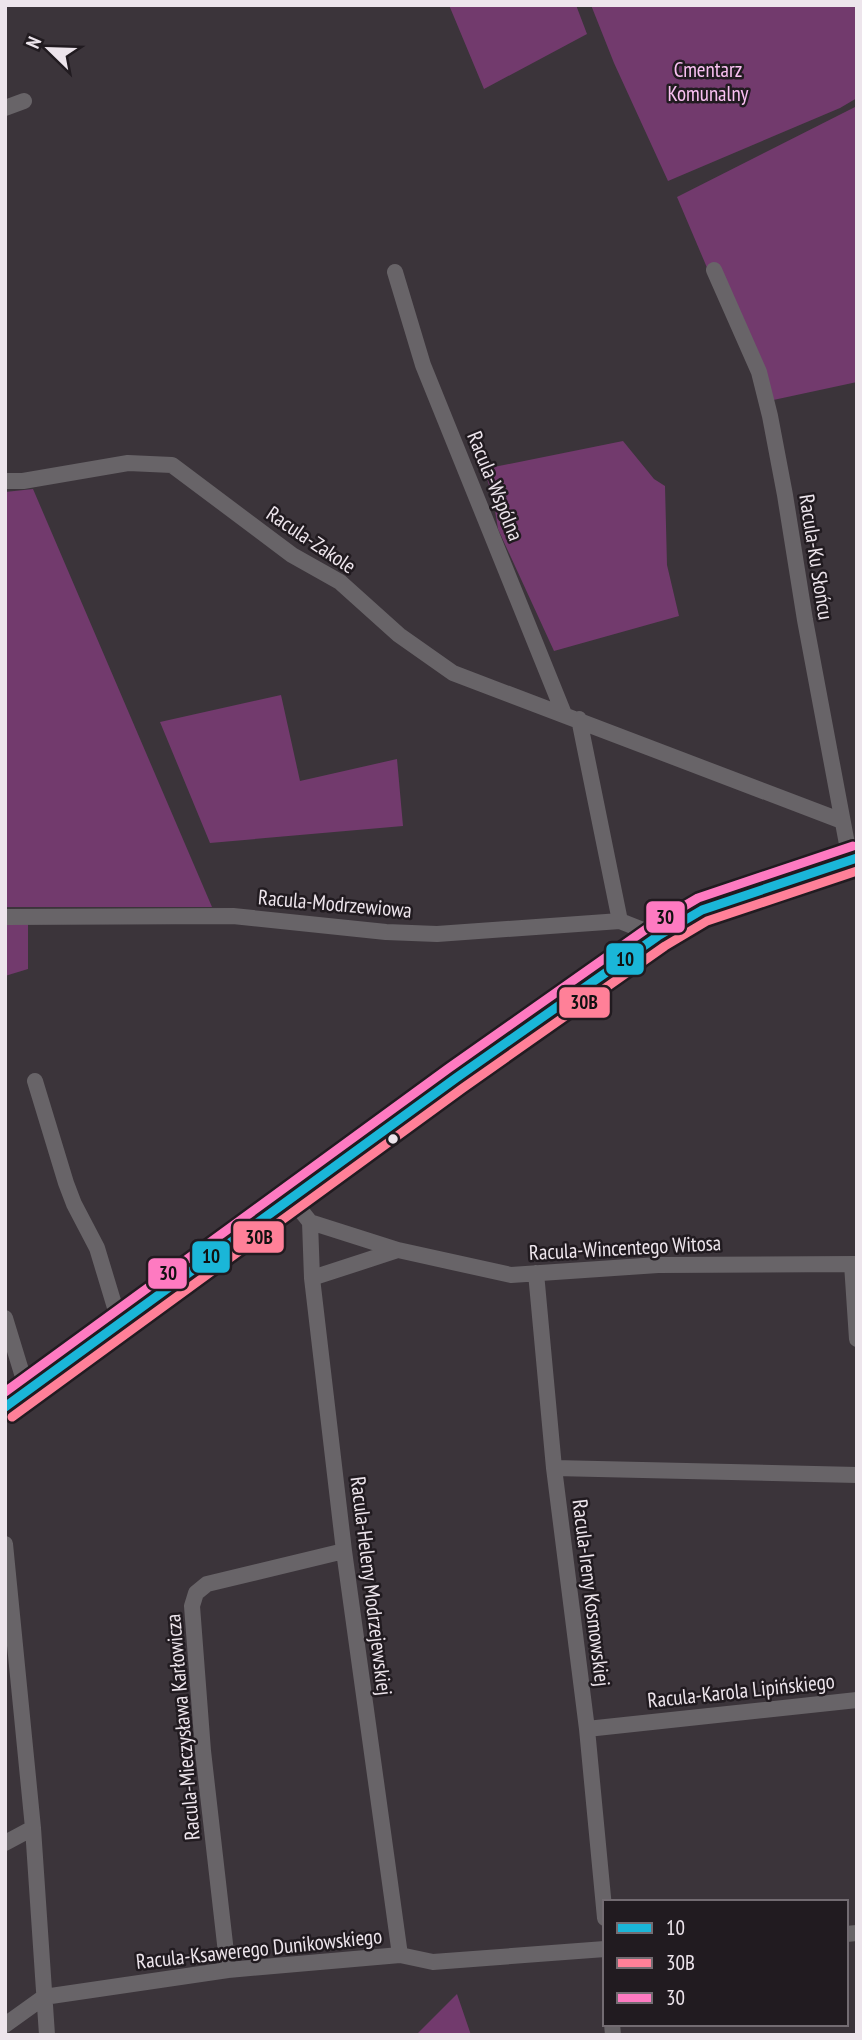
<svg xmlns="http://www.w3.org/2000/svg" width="862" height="2040" font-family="'PT Sans Narrow',sans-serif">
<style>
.green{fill:#723a6d}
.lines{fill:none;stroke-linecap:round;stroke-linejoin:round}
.street{stroke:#686468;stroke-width:16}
.secondary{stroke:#6b646a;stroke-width:21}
.bus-1-casing{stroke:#211b20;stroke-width:14}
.bus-2-casing{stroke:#211b20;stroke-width:14}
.bus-3-casing{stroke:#211b20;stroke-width:14}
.bus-1{stroke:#1ab6d8;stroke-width:9}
.bus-2{stroke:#ff8098;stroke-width:9}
.bus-3{stroke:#fe7ac1;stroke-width:9}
.bus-dot{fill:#ede5ec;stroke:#211b20;stroke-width:2.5}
.labels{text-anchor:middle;stroke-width:5;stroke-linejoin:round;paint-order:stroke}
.park-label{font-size:21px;fill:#fac1f2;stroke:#211b20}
.street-label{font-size:21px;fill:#ede5ec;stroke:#211b20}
.line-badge{stroke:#211b20;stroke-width:2.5}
.pale-badge-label{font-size:19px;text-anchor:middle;font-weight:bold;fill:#111}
</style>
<rect width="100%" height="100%" fill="#3b343a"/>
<!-- green -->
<path class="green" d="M449,5H576L587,34L484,89Z
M591,5H857V98L840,108L668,181L614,63Z
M857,106V382L764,402L677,197Z
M623,441L654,479L665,486L667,565L679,616L554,651L498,529L493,498L484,469Z
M33,489L212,907H5V492Z
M281,695L300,781L397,759L403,826L210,843L160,722Z
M5,916H28V969L5,976Z
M457,1994L471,2035H416Z"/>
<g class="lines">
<!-- street -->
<path class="street" d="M5,108L24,101
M714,270L759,372L770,416L785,495L805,620L850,860
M395,272L423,365L564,714
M5,481H23L128,463L172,465L292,555L340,582L399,635L453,673L842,821
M579,719L620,921
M5,917L233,916L386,932L437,934L620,921L658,936
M35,1081L66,1183L74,1204L97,1248L120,1324
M291,1198L310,1222L398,1250L511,1275L658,1265L857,1264
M310,1222L312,1278L344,1551L400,1955
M852,1264L857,1339
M536,1273L554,1468L587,1729L605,1918
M312,1278L398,1250
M5,1318L27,1390
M554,1468L857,1475
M5,1544L33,1828L47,2035
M587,1729L857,1700
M5,1843L33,1828
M846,1934L857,1933
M228,1970L203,1751L192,1606L196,1593L207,1584L344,1551
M612,2024L613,2035
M5,2025L44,1997L228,1970L400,1955L433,1962L605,1949"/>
<!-- secondary -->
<path class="secondary" d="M5,1407L456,1078L658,936L702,910L857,858"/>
<defs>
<path id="bus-1" d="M5,1407L456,1078L658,936L702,910L857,858"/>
<path id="bus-2" d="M12,1417L463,1088L665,946L707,921L857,871"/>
<path id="bus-3" d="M5,1392L449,1068L652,925L698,898L853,846"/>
</defs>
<!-- bus-1 casing -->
<use href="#bus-1" class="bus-1-casing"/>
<!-- bus-2 casing -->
<use href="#bus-2" class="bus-2-casing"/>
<!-- bus-3 casing -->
<use href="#bus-3" class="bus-3-casing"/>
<!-- bus-1 -->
<use href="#bus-1" class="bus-1"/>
<!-- bus-2 -->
<use href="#bus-2" class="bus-2"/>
<!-- bus-3 -->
<use href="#bus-3" class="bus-3"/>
</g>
<!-- markers -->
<circle class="bus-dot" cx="393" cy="1139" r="6"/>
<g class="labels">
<!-- park labels -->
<g class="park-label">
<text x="708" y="77">Cmentarz<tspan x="708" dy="24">Komunalny</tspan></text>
</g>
<!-- street labels -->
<g class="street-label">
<text transform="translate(495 486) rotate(68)" y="7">Racula-Wspólna</text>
<text transform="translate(311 540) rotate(34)" y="7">Racula-Zakole</text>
<text transform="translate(816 557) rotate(81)" y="7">Racula-Ku Słońcu</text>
<text transform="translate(335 904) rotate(5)" y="7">Racula-Modrzewiowa</text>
<text transform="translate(625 1248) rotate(-3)" y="7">Racula-Wincentego Witosa</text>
<text transform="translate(371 1586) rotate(83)" y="7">Racula-Heleny Modrzejewskiej</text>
<text transform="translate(591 1593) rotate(83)" y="7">Racula-Ireny Kosmowskiej</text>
<text transform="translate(741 1691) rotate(-6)" y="7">Racula-Karola Lipińskiego</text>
<text transform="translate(183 1727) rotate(-95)" y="7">Racula-Mieczysława Karłowicza</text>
<text transform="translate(259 1949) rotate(-6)" y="7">Racula-Ksawerego Dunikowskiego</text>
</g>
</g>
<g class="line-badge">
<rect x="645" y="900" width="41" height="34" rx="7" fill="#fe7ac1"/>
<rect x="605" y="942" width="40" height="34" rx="7" fill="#1ab6d8"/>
<rect x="558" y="986" width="53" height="33" rx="7" fill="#ff8098"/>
<rect x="232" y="1220" width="53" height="34" rx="7" fill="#ff8098"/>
<rect x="191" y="1240" width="40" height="34" rx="7" fill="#1ab6d8"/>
<rect x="147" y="1257" width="41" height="33" rx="7" fill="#fe7ac1"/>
</g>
<g class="pale-badge-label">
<text x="665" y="924">30</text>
<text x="625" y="966">10</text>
<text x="584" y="1009">30B</text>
<text x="259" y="1244">30B</text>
<text x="211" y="1263">10</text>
<text x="168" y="1280">30</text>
</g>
<!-- border -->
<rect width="862" height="2040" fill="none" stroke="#ede5ec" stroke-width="14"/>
<!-- legend -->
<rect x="603" y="1900" width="245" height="126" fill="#211b20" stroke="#736c72" stroke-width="2"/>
<rect x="617" y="1923" width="35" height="10" fill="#1ab6d8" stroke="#736c72" stroke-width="2"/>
<text x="666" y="1935" font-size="21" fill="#ede5ec">10</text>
<rect x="617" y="1958" width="35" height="10" fill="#ff8098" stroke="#736c72" stroke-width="2"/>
<text x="666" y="1970" font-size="21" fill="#ede5ec">30B</text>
<rect x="617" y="1993" width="35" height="10" fill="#fe7ac1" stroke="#736c72" stroke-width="2"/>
<text x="666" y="2005" font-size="21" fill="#ede5ec">30</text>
<!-- north arrow -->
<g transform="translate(49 49) rotate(293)" stroke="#211b20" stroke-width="5" paint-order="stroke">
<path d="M0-5L12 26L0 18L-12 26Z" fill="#ede5ec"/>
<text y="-10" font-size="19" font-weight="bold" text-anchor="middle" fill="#ede5ec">N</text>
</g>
</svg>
